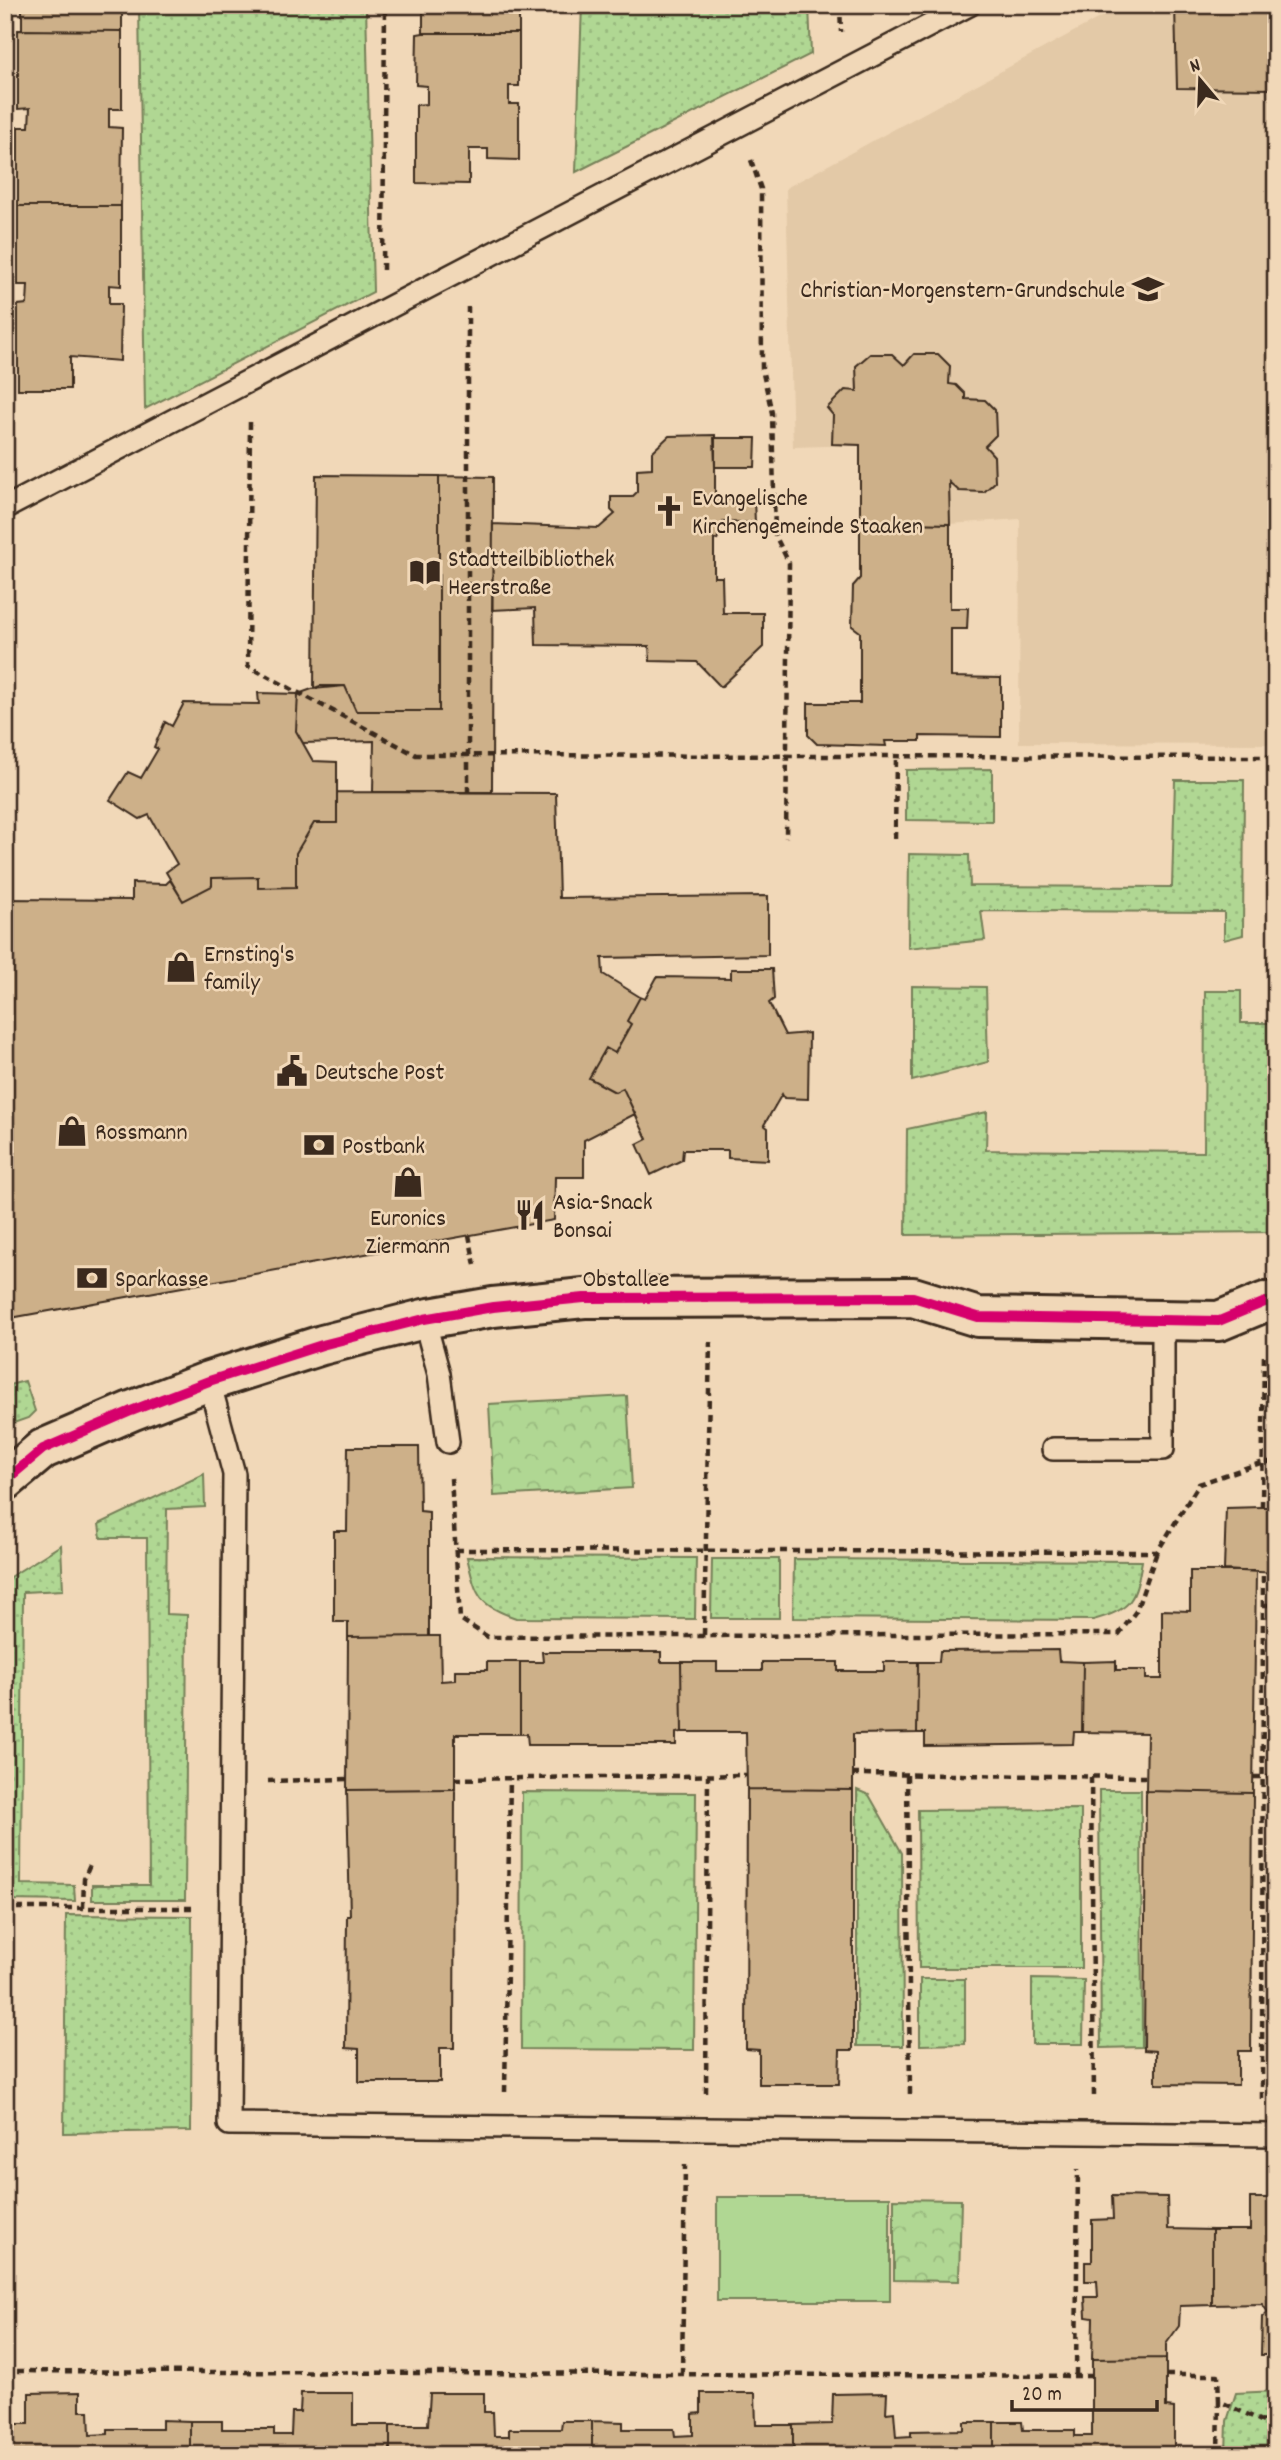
<svg xmlns="http://www.w3.org/2000/svg" width="1281" height="2460" font-family="Dekko,sans-serif">
<style>
.built{fill:#e3c9a7}
.grass{fill:url(#grass-dots);stroke:#768058;stroke-width:2}
.park{fill:url(#park-crowns);stroke:#768058;stroke-width:2}
.pitch{fill:#b0d793;stroke:#768058;stroke-width:2}
.building{fill:#cdb089;stroke:#3b2a1e;stroke-width:2}
.lines{fill:none;stroke-linecap:round;stroke-linejoin:round}
.lane-casing{stroke:#3b2a1e;stroke-width:26}
.street-casing{stroke:#3b2a1e;stroke-width:44}
.path{stroke:#3b2a1e;stroke-width:4.5;stroke-dasharray:7 5;stroke-linecap:butt}
.lane{stroke:#f1d8b8;stroke-width:21}
.street{stroke:#f1d8b8;stroke-width:38}
.cycleway-casing{stroke:#f1d8b8;stroke-width:15}
.cycleway{stroke:#d6006c;stroke-width:10}
.labels{text-anchor:middle;stroke-width:5;stroke-linejoin:round;paint-order:stroke}
.poi-label{font-size:24px;fill:#3b2a1e;stroke:#f1d8b8;text-anchor:start}
.street-label{font-size:24px;fill:#3b2a1e;stroke:#f1d8b8}
</style>
<defs>
<pattern id="grass-dots" width="8" height="8" patternUnits="userSpaceOnUse" patternTransform="scale(1.75)"><rect width="8" height="8" fill="#b0d793"/><path d="M2 2h.1M6 6h.1" fill="none" stroke="#98b97e" stroke-width="1.8" stroke-linecap="round"/></pattern>
<pattern id="park-crowns" width="20" height="18" patternUnits="userSpaceOnUse" patternTransform="scale(1.75)"><rect width="20" height="18" fill="#b0d793"/><path d="M2 6a3 3 0 1 1 6 0M12 15a3 3 0 1 1 6 0" fill="none" stroke="#98b97e"/></pattern>
</defs>
<rect width="100%" height="100%" fill="#f1d8b8"/>
<filter id="ink" filterUnits="userSpaceOnUse"><feTurbulence type="fractalNoise" baseFrequency=".0143" numOctaves="2"/><feDisplacementMap in="SourceGraphic" scale="14" xChannelSelector="R" yChannelSelector="G"/><feConvolveMatrix kernelMatrix="1 2 1 2 8 2 1 2 1" color-interpolation-filters="sRGB"/></filter>
<g filter="url(#ink)">
<!-- built -->
<path class="built" d="M1123,5H1276V744L1019,743L1020,519L950,524L860,522V445L793,447L786,188Z"/>
<!-- grass -->
<path class="grass" d="M139,5H366L373,292L145,409Z
M582,5H809L811,54L576,172Z
M992,769V821L906,820V770Z
M1175,780H1244L1243,935L1224,940V912L981,911L985,940L908,948L909,854L969,855L970,886L1172,887Z
M912,986L986,987L988,1062L912,1081Z
M1205,991H1241V1023H1276V1232L906,1235L907,1129L987,1112L986,1150L1204,1152Z
M25,1381L35,1411L28,1418L5,1426V1386Z
M204,1474L205,1507L167,1509L166,1614L187,1615L185,1900H92V1885H149L147,1538H101L99,1524Z
M61,1545L63,1590L23,1592L21,1884L74,1885L75,1901L5,1900L8,1629L5,1628V1580Z
M467,1557L696,1558L695,1619L516,1618C477,1605 476,1595 467,1557Z
M712,1559H779V1618H711Z
M794,1559L1142,1561C1135,1600 1133,1609 1093,1620L793,1618Z
M857,1790L869,1795L902,1853L903,2046H857Z
M1099,1790H1141L1142,2047L1101,2048Z
M1081,1809V1968H919L918,1810Z
M66,1915L192,1916L191,2131L64,2133Z
M920,1979H965V2044L920,2045Z
M1032,1979L1084,1980L1083,2044H1032Z
M1276,2391V2455H1226L1227,2421L1236,2393Z"/>
<!-- park -->
<path class="park" d="M627,1396L632,1488L494,1496L489,1404Z
M522,1792L696,1793L694,2050L521,2049Z
M894,2199L961,2200L959,2281L894,2280Z"/>
<!-- pitch -->
<path class="pitch" d="M717,2197H890V2301H717Z"/>
<!-- building -->
<path class="building" d="M22,5H122V31L22,30Z
M423,5H519V33H423Z
M1175,5H1276V89L1177,88Z
M18,30L122,31V109H109V127L122,128L121,206H18V127H29L30,108L18,109Z
M423,33H519V86H509V104H519V160L488,159V149H469V184L416,183V105L427,104V86L416,85L417,34Z
M18,206H121V286L109,285V304H121L120,361L70,357V389H18V305L27,304L28,285H18Z
M870,354H892L904,365L914,354H938L950,366L949,384L956,385L965,394V399L985,400L995,410L996,435L985,446L994,456L995,482L984,492L959,491L949,482L950,524L860,522V445L832,444L833,415L827,408L845,390L857,391L856,366Z
M715,435V499H754L755,523L723,522L717,540L714,539V577H722L723,613H763V647L721,687L697,662L650,661L649,646L536,645L535,608L492,610L493,524L599,528L615,514L611,510V497H632L637,492V469L652,468V452L669,436Z
M714,438H756L755,467H715Z
M316,475L439,476V711H356L345,686L314,689Z
M439,476L493,477L492,792H373L374,741L303,743L296,731L298,694L320,686H345L356,711H439Z
M860,522L950,524V608H968L967,629H951V677L1001,678V737L920,736V741H885L886,746L817,744L808,735V703H860V632L852,626L853,586L860,578Z
M258,693L298,694L296,731L313,761L337,762V823H314L296,853V887L258,888V877L212,878V886L183,901L166,872L177,864L149,815L140,819L110,800L128,772L141,778L158,749L154,747L165,722L172,726L184,703L259,704Z
M337,792L556,793L559,898L768,896V955L602,958L603,974L640,997L627,1021L631,1024L615,1053L606,1048L589,1078L615,1092L623,1088L635,1114L584,1140V1177H555L554,1220L5,1319V899L132,900V883L166,884L170,880L183,901L212,886V878L258,877V888L296,887V853L314,823H337Z
M731,969H772L774,999L769,1003L785,1035L809,1033L808,1099L784,1098L782,1094L764,1125L768,1128V1160L728,1158V1150H683L682,1160L651,1175L637,1144L647,1139L623,1088L615,1092L589,1078L606,1048L615,1053L631,1024L627,1021L640,997L645,999L657,977L731,978Z
M348,1447H419L420,1511L429,1512V1636L348,1637V1622H334V1531H347Z
M1262,1507H1276V1573L1224,1570L1226,1508Z
M1190,1571H1256L1253,1793L1146,1791L1147,1733L1082,1732L1083,1662L1116,1661V1670H1146V1679H1162V1610L1190,1611Z
M429,1636H440L441,1681L455,1680V1670H487V1662H520V1734H455V1789L347,1790L348,1637Z
M1058,1650L1059,1661L1083,1662L1082,1732H1074L1073,1744L925,1746V1733H917L918,1662H939L940,1651Z
M542,1652H661V1662H681L682,1732L676,1733V1745H528L527,1734H520V1662H543Z
M681,1662H717V1671H762V1662H838V1671H884V1662H918L917,1733L853,1734V1790L747,1789L746,1732H682Z
M455,1789L454,2048H440V2082H359V2049L346,2048L347,1916H350L347,1790Z
M747,1789L853,1790V2050H840L839,2084H759V2050L746,2049Z
M1146,1791L1253,1793L1251,2051H1238V2085L1156,2084V2051L1144,2050Z
M1112,2196L1167,2197L1168,2229L1212,2230V2305L1180,2306L1179,2326L1166,2344V2358L1092,2359L1093,2318L1086,2317L1085,2297H1098L1097,2281H1085V2262H1092V2220L1113,2219Z
M1250,2198H1276V2355H1261L1262,2317L1268,2312L1262,2304L1212,2305V2230H1250Z
M1166,2358V2407L1174,2408V2455H994V2422H1022L1023,2430H1075V2436H1092V2359Z
M80,2392V2411H89L90,2435L108,2434V2429H162V2420L190,2421V2455H5V2424H29V2393Z
M301,2393H353V2425H390V2455H190V2421H222V2429H274V2435H291L292,2412H300Z
M430,2393H484V2412H493L494,2436H509V2429H561L562,2421H592V2455H390V2425H428Z
M701,2393H755L756,2425H793V2455H592V2421L623,2422V2429H674L675,2436L693,2435V2414L701,2413Z
M887,2393L886,2413L894,2412L896,2437L911,2436V2431L964,2430V2422H994V2455H793V2425L832,2424L833,2394Z"/>
<g class="lines">
<defs>
<path id="lane" d="M5,508L969,5
M424,1319L439,1374L448,1442
M209,1381L234,1474L229,2124L1276,2135
M1053,1449H1163V1320"/>
<path id="street" d="M5,1481L43,1449L131,1411L209,1381L322,1345L424,1319L493,1307L584,1298L913,1297L978,1317L1219,1321L1265,1302H1276"/>
</defs>
<!-- lane casing -->
<use href="#lane" class="lane-casing"/>
<!-- street casing -->
<use href="#street" class="street-casing"/>
<!-- path -->
<path class="path" d="M840,5L841,32
M751,160L761,189L762,369L772,413L775,535L789,563L786,838
M383,270L385,5
M250,422L248,666L416,755L1276,757
M468,793V307
M895,839L896,757
M469,1235L475,1265
M451,1478L460,1619L488,1637L1119,1634L1136,1611L1157,1552
M1262,1507L1264,1352
M456,1550L1157,1552L1199,1484L1263,1462H1276
M1263,1605H1276
M704,1635L710,1342
M852,1774L1145,1777
M907,1775L910,2096
M1091,1777L1094,2098
M1254,1777H1276
M455,1779L747,1775
M268,1781L347,1779
M5,1908H194
M83,1908L84,1879L90,1865
M505,2092L510,1778
M706,2093L708,1775
M1262,2099L1263,1573
M5,2371L1093,2376
M682,2374L685,2165
M1076,2375L1078,2169
M1166,2375H1218L1219,2401L1276,2428
M1218,2455L1219,2401"/>
<!-- lane -->
<use href="#lane" class="lane"/>
<!-- street -->
<use href="#street" class="street"/>
<defs>
<path id="cycleway" d="M5,1481L43,1449L131,1411L209,1381L322,1345L424,1319L493,1307L584,1298L913,1297L978,1317L1219,1321L1265,1302H1276"/>
</defs>
<!-- cycleway casing -->
<use href="#cycleway" class="cycleway-casing"/>
<!-- cycleway -->
<use href="#cycleway" class="cycleway"/>
</g>
</g>
<!-- icons -->
<defs>
<symbol id="school-bare" viewBox="-9 -9 18 18"><path d="M0-5L7-2L0 1L-7-2ZM-4 1L0 2.5L4 1V4Q0 6-4 4Z" fill="#3b2a1e" stroke="#f1d8b8" stroke-width="2.5" paint-order="stroke"/></symbol>
<symbol id="church-bare" viewBox="-9 -9 18 18"><path d="M-1.2-6h2.4v3.5h3.3v2.4h-3.3V6h-2.4V-.1h-3.3v-2.4h3.3Z" fill="#3b2a1e" stroke="#f1d8b8" stroke-width="2.5" paint-order="stroke"/></symbol>
<symbol id="library-bare" viewBox="-9 -9 18 18"><path d="M-6-4Q-3-5.5-.7-3.5V5Q-3 3-6 4ZM6-4Q3-5.5 .7-3.5V5Q3 3 6 4Z" fill="#3b2a1e" stroke="#f1d8b8" stroke-width="2.5" paint-order="stroke"/></symbol>
<symbol id="shop-bare" viewBox="-9 -9 18 18"><path d="M-5-2.5h2.3a2.7 3.5 0 0 1 5.4 0H5L5.5 6h-11ZM-1.5-2.5h3a1.5 2.3 0 0 0-3 0Z" fill="#3b2a1e" stroke="#f1d8b8" stroke-width="2.5" paint-order="stroke"/></symbol>
<symbol id="civic-bare" viewBox="-9 -9 18 18"><path d="M-.6-6.5H3V-4.5H.6V-3L4-1V1h2V6H-6V1h2V-1L-.6-3ZM-1.2 2.5V6h2.4V2.5Z" fill="#3b2a1e" stroke="#f1d8b8" stroke-width="2.5" paint-order="stroke"/></symbol>
<symbol id="bank-bare" viewBox="-9 -9 18 18"><path d="M-6-4H6V4H-6ZM0-2.3a2.3 2.3 0 1 0 0 4.6a2.3 2.3 0 1 0 0-4.6Z" fill="#3b2a1e" stroke="#f1d8b8" stroke-width="2.5" paint-order="stroke"/></symbol>
<symbol id="restaurant-bare" viewBox="-9 -9 18 18"><path d="M-5-6h1v4h1v-4h1v4h1v-4h1v5L-1.5 .5V6h-2V.5L-5-1ZM5-6V6H3V1.5H1.5Q1.5-4 5-6Z" fill="#3b2a1e" stroke="#f1d8b8" stroke-width="2.5" paint-order="stroke"/></symbol>
</defs>
<g fill-rule="evenodd">
<use href="#school-bare" x="1126" y="267" width="44" height="44"/>
<use href="#church-bare" x="647" y="489" width="44" height="44"/>
<use href="#library-bare" x="403" y="550" width="44" height="44"/>
<use href="#shop-bare" x="159" y="945" width="44" height="44"/>
<use href="#civic-bare" x="270" y="1049" width="44" height="44"/>
<use href="#shop-bare" x="50" y="1109" width="44" height="44"/>
<use href="#bank-bare" x="297" y="1123" width="44" height="44"/>
<use href="#shop-bare" x="386" y="1160" width="44" height="44"/>
<use href="#restaurant-bare" x="508" y="1193" width="44" height="44"/>
<use href="#bank-bare" x="70" y="1256" width="44" height="44"/>
</g>
<g class="labels">
<!-- poi labels -->
<g class="poi-label">
<text x="1125" y="297" text-anchor="end">Christian-Morgenstern-Grundschule</text>
<text x="692" y="505">Evangelische<tspan x="692" dy="28">Kirchengemeinde Staaken</tspan></text>
<text x="448" y="566">Stadtteilbibliothek<tspan x="448" dy="28">Heerstraße</tspan></text>
<text x="204" y="961">Ernsting's<tspan x="204" dy="28">family</tspan></text>
<text x="315" y="1079">Deutsche Post</text>
<text x="95" y="1139">Rossmann</text>
<text x="342" y="1153">Postbank</text>
<text x="553" y="1209">Asia-Snack<tspan x="553" dy="28">Bonsai</tspan></text>
<text x="408" y="1225" text-anchor="middle">Euronics<tspan x="408" dy="28">Ziermann</tspan></text>
<text x="115" y="1286">Sparkasse</text>
</g>
<!-- street labels -->
<g class="street-label">
<text x="626" y="1286">Obstallee</text>
</g>
</g>
<!-- margin -->
<rect width="1281" height="2460" fill="none" stroke="#f1d8b8" stroke-width="28"/>
<rect x="14" y="14" width="1253" height="2432" fill="none" stroke="#3b2a1e" stroke-width="2.5" filter="url(#ink)"/>
<!-- north arrow -->
<g transform="translate(1200 80) rotate(341)" stroke="#f1d8b8" stroke-width="5" paint-order="stroke">
<path d="M0-5L12 26L0 18L-12 26Z" fill="#3b2a1e"/>
<text y="-10" font-size="19" font-weight="bold" text-anchor="middle" fill="#3b2a1e">N</text>
</g>
<!-- scale -->
<path d="M1012 2400v10h145v-10" fill="none" stroke="#3b2a1e" stroke-width="3.5"/>
<text x="1022" y="2400" font-size="21" fill="#3b2a1e" stroke="#f1d8b8" stroke-width="5" paint-order="stroke">20 m</text>
</svg>
